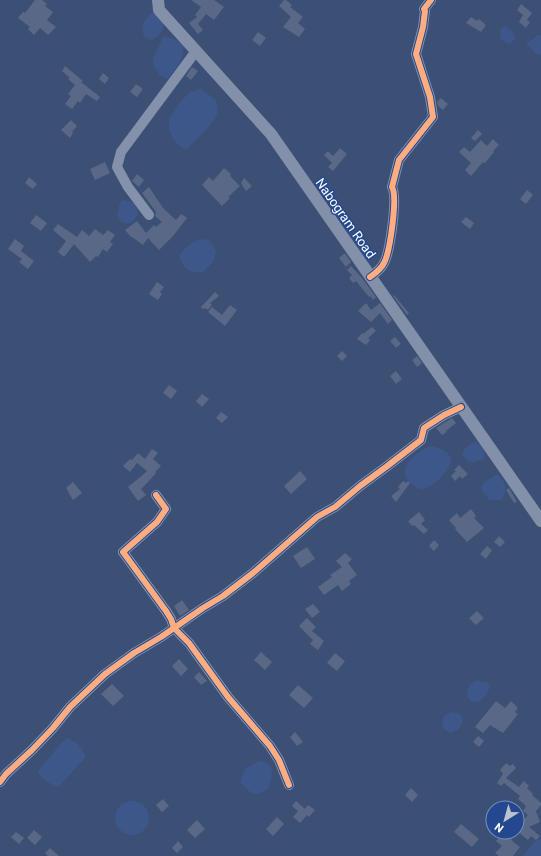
<svg xmlns="http://www.w3.org/2000/svg" width="541" height="856" font-family="Roboto,sans-serif">
<style>
.water{fill:#3e578a}
.building{fill:#586886}
.lines{fill:none;stroke-linecap:round;stroke-linejoin:round}
.minor{stroke:#8391aa;stroke-width:10}
.major{stroke:#8390a9;stroke-width:12}
.cycleway-casing{stroke:#23488f;stroke-width:8}
.cycleway{stroke:#ffac80;stroke-width:6}
.labels{text-anchor:middle;stroke-width:3;stroke-linejoin:round;paint-order:stroke}
.street-label{font-size:13px;fill:#fff;stroke:#23488f}
</style>
<rect width="100%" height="100%" fill="#3c5076"/>
<!-- water -->
<path class="water" d="M152,13L157,16L164,24C162,32 159,37 151,40C150,40 146,37 145,37C139,30 145,17 152,13Z
M506,26L513,32L516,38L510,44L505,42L500,38L501,28Z
M538,35H541V55L535,53L526,43L532,40Z
M163,37L172,38L183,45C185,59 176,69 167,79L159,74L153,64L154,57Z
M201,89L216,100C216,103 218,107 218,110C217,122 195,140 187,149L182,148L174,140L169,131V119L181,101L190,92Z
M123,200C146,201 138,227 124,223C121,222 119,219 117,216L120,202Z
M201,239L209,240L216,251L214,261L203,272C187,272 185,270 179,256C185,247 191,243 201,239Z
M475,442C482,444 486,451 484,459L470,463L462,455C463,448 469,445 475,442Z
M430,446C437,447 452,452 451,461C450,471 430,491 420,489C416,488 413,484 410,482C394,468 418,451 430,446Z
M497,474C506,480 508,492 501,500H490L483,492L481,486L486,481Z
M475,681L487,682L490,687C477,718 455,694 475,681Z
M451,712L458,713L463,718C462,727 458,731 450,733L444,729L442,723L444,716Z
M67,738C79,743 80,746 86,757L58,787C50,784 41,779 38,771L63,741Z
M259,761C276,762 273,778 268,789C255,798 250,793 240,782L245,769Z
M115 818a17 17 0 1 1 34 0a17 17 0 1 1-34 0Z
M541,839V856H523L534,842Z"/>
<!-- building -->
<path class="building" d="M35,0H42L47,4L45,6L53,12L47,20L56,27L48,35L40,28L34,35L28,29L30,27L18,18L23,12L25,13Z
M191,0H214L224,7L214,20L206,14L198,24L203,30L198,34L189,23L197,17L195,15L201,7Z
M284,0H286L292,5L290,7L303,17L298,23L305,29L299,37L283,27L291,17L279,6Z
M521,4L532,13L527,20L530,22L526,28L519,22L523,15L517,10Z
M471,17L477,21L479,19L486,25L481,32L466,23Z
M258,32L266,38L260,46L252,40Z
M65,66L83,81L81,82L100,97L97,101L86,94L80,103L78,101L72,109L65,104L71,96L68,94L75,85L68,79L70,78L62,71Z
M192,67L198,71L191,80L186,76Z
M103,73L109,78L105,84L99,79Z
M136,84L143,89L137,97L130,92Z
M441,98L448,104L443,110L438,106L437,102Z
M71,120L77,126L72,132L73,133L70,138L61,130Z
M478,130L482,134L475,141L471,138Z
M493,139L499,145L493,151L494,152L485,163L483,162L471,176L465,170L471,163L459,152L464,147L470,152L481,140L487,146Z
M340,148L347,154L333,171L328,167L332,163L324,155L328,151L333,156Z
M105,162L110,173L95,180L90,169Z
M224,168L231,174L230,176L240,186L228,197L230,198L222,206L202,185L209,177L213,181Z
M137,174L144,180L139,187L132,181Z
M29,177L37,184L33,189L25,183Z
M244,178L252,186L246,191L241,183Z
M149,187L163,208L176,220L181,214L187,218L173,236L159,250L148,238L143,245L132,237H131L125,230L137,221L146,233L154,225L156,227L162,222L155,216L156,212L142,193Z
M527,190L533,195L526,204L520,199Z
M36,215L47,223L41,231L30,223Z
M466,217L474,223L470,229L461,222Z
M58,224L77,237L82,230L89,236L95,229L103,235L108,230L115,235L110,242L113,244L107,252L103,249L98,257L96,256L90,262L74,244L64,257L58,252L66,241L53,230Z
M15,239L24,246L21,251L34,261L28,269L19,262L22,259L8,249Z
M345,253L351,262L346,267L339,258Z
M351,266L362,278L376,297L373,300L370,296L369,297L356,281L353,283L349,278L352,275L347,270Z
M157,282L164,287L160,292L162,294L158,300L149,294Z
M215,292L219,296L210,303L212,305L208,310L205,308L203,309L201,307Z
M394,295L409,313L407,315L393,296Z
M366,303L371,310L380,303L392,320L388,324L380,313L371,322L358,311Z
M230,305L237,310L225,326L208,312L212,307L222,315Z
M372,327L376,331L368,338L370,340L366,345L357,339L362,333L363,334Z
M395,337L401,344L396,348L390,341Z
M342,351L347,356L342,361L337,356Z
M417,356L422,363L417,367L412,360Z
M396,371L402,379L396,384L390,376Z
M169,385L177,391L171,399L163,393Z
M202,394L209,399L202,407L196,401Z
M221,412L228,417L222,423L216,418Z
M452,418L456,423L446,431L447,432L442,435L436,428Z
M152,449L158,453L153,459L161,466L155,472L156,473L148,482L141,489L146,495L138,501L128,487L145,473L147,471L137,463L130,472L123,466L130,459L132,460L138,453L145,459Z
M459,465L468,474L462,479L460,476L455,481L451,476L456,471L454,470Z
M300,471L307,479L291,494L284,486Z
M403,481L406,483L408,481L410,483L396,502L391,496L400,489L398,487Z
M73,482L82,493L73,500L66,488Z
M509,488L517,502L514,503L506,490Z
M471,509L476,516L474,518L484,528L467,542L455,529L456,528L449,520L457,513L460,518Z
M419,512L425,520L421,524L428,530L424,534L414,525L412,526L408,521Z
M499,536L505,542L500,547L494,542Z
M434,540L439,545L434,551L429,546Z
M487,546L492,550L486,559L480,554Z
M307,547L315,559L301,568L293,556Z
M345,553L352,559L348,563L357,575L349,581L351,584L342,591L338,585L324,595L318,587L332,577L330,575L342,567L336,561Z
M182,600L189,610L180,616L174,606Z
M313,604L320,612L312,618L305,609Z
M477,611L484,618L476,625L469,618Z
M307,618L316,627L312,631L324,641L318,650L310,644L313,640L299,626Z
M261,652L272,662L265,670L254,660Z
M335,653L345,661L337,671L327,663Z
M179,659L188,669L181,676L172,666Z
M199,672L207,681L201,685L194,677Z
M112,684L124,696L113,706L101,694Z
M298,685L313,698L304,708L289,695Z
M496,701L505,708L511,701L518,708L515,712L518,714L503,733L490,725L483,733L475,727Z
M295,732L303,742L297,746L290,737Z
M478,736L484,741L479,747L473,742Z
M506,763L510,766L513,764L516,768L506,778L519,787L524,781L529,786L527,788L533,794L532,795L541,803V805L536,811L540,822L529,827L540,836L536,840L531,836L528,840L517,831V827L528,815L523,811L526,806L518,799L520,796L504,783L501,786L497,783L503,774L500,770Z
M411,788L418,795L412,802L405,795Z
M163,799L169,806L162,812L156,805Z
M296,801L305,809L308,805L315,810L309,817L307,815L300,823L293,817L298,811L292,806Z
M277,817L284,824L273,836L266,829Z
M197,820L205,829L195,838L187,830Z
M461,824L479,839L472,847L454,832Z
M34,830L42,837L35,845L27,838Z
M16,832L24,838L19,844L11,837Z
M504,832H506L513,838L511,840L520,847L513,856H499L495,853L502,846L496,841Z
M178,841L183,847L177,853L172,848Z
M50,848L59,856H48L45,853Z"/>
<g class="lines">
<!-- minor -->
<path class="minor" d="M149,215L128,187L117,167L121,152L196,51
M370,277C376,273 382,268 385,261C390,249 398,197 392,187L399,160L433,117L430,97L416,54L423,27L425,11L424,9L431,0
M156,495L166,509L157,522L123,552L166,611L171,619L174,628L189,643L228,697L270,746L279,760L289,785
M0,782L6,774L32,750L53,728L70,707L105,674L134,653L161,637L203,608L223,596L253,573L317,517L335,507L360,486L386,467L421,440L424,428L444,415L461,407"/>
<!-- major -->
<path class="major" d="M158,0L159,10L271,134L541,521"/>
<defs>
<path id="cycleway" d="M370,277C376,273 382,268 385,261C390,249 398,197 392,187L399,160L433,117L430,97L416,54L423,27L425,11L424,9L431,0
M156,495L166,509L157,522L123,552L166,611L171,619L174,628L189,643L228,697L270,746L279,760L289,785
M0,782L6,774L32,750L53,728L70,707L105,674L134,653L161,637L203,608L223,596L253,573L317,517L335,507L360,486L386,467L421,440L424,428L444,415L461,407"/>
</defs>
<!-- cycleway casing -->
<use href="#cycleway" class="cycleway-casing"/>
<!-- cycleway -->
<use href="#cycleway" class="cycleway"/>
</g>
<g class="labels">
<!-- street labels -->
<g class="street-label">
<text transform="translate(346 218) rotate(55)" y="5">Nabogram Road</text>
</g>
</g>
<!-- north arrow -->
<g transform="translate(505 820) rotate(217)"><circle r="19" fill="#23488f" stroke="#7b91bc"/>
<path d="M0-3L7 15L0 10L-7 15Z" fill="#bbc2cf"/>
<text y="-6" font-size="11" font-weight="bold" text-anchor="middle" fill="#ffffff">N</text>
</g>
</svg>
